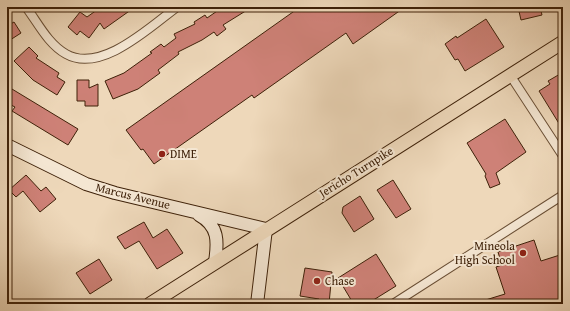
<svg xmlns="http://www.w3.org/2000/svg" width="570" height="311" font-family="'Gentium Book Plus',serif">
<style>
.building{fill:#ce8177;stroke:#3e2109}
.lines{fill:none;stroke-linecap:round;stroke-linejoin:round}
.street-casing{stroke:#6a4f35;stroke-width:10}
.secondary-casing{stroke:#3e2109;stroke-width:14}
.primary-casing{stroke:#3e2109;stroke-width:15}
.street{stroke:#f4e6d2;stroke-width:8}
.secondary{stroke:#f4e6d2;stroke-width:12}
.primary{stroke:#eed8ba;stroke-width:13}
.poi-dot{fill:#8f2418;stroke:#f4e6d2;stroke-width:1.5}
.labels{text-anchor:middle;stroke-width:4;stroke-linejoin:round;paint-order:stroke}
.poi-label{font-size:12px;fill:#3e2109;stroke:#f4e6d2;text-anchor:start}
.street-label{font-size:12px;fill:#3e2109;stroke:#f4e6d2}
</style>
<rect width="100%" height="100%" fill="#eed8ba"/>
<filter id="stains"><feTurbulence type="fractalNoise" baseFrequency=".005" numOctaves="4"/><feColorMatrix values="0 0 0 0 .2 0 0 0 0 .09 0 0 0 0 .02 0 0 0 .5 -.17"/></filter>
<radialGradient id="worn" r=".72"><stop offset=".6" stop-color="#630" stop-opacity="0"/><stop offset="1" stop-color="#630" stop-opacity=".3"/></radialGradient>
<!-- building -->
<path class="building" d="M101,7H135L104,29L100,23L89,38L80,31L77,35L68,27L80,12L87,17Z
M223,7H252L223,25L226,29L217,36L214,32L202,40L178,52L179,54L158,70L160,73L138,89L113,99L105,81L124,73L152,53L150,52L161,44L164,47L176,38L174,34L195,24L194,22L205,15L207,18Z
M300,7H405L353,44L346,33L254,98L252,95L154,164L143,149L141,150L126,130Z
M518,7H540L542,15L521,20Z
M486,19L504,47L465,71L458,59L455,60L445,44L456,36L457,38Z
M14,22L21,33L7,42V26Z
M29,47L38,56L36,58L59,73L57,77L65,82L57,95L33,80L14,61Z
M560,74L563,79V130L539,91L550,84L548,81Z
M77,80H89V88L98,84V106H85V101H77Z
M7,86L78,129L68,145L12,111L15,107L7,103Z
M505,119L526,152L496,173L500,184L490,188L485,176L486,174L467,143Z
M26,175L41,191L46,187L56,199L40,212L23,191L16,197L9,190Z
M393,180L411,209L396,218L377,190Z
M360,196L374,219L354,232L342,213L343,207Z
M144,222L153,238L167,229L183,253L157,269L139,241L125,249L117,237Z
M534,240L541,261L563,254V304H479V302L505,294L496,267L502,265L498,252Z
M376,254L396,286L367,304H361L359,300L353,303L338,278Z
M99,259L112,280L90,294L76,273Z
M305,268L332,272L329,304H322L319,299L300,296Z"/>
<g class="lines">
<defs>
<path id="street" d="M26,7C38,23 48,44 66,54C101,74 150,27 177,7
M510,75L563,156
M393,304L563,195"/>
<path id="secondary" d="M7,145L86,184L115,193L266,229L257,304
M199,215C219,226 218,242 215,262"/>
<path id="primary" d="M150,304L563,42"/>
</defs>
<!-- street casing -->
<use href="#street" class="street-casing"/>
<!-- secondary casing -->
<use href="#secondary" class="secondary-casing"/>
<!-- primary casing -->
<use href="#primary" class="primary-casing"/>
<!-- street -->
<use href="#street" class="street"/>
<!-- secondary -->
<use href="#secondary" class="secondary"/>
<!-- primary -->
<use href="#primary" class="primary"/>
</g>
<!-- markers -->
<g class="poi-dot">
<circle cx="162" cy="154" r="4"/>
<circle cx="523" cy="253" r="4"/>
<circle cx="317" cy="281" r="4"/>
</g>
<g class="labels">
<!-- poi labels -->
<g class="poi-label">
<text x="170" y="158">DIME</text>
<text x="515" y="250" text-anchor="end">Mineola<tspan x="515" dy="14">High School</tspan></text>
<text x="325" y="285">Chase</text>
</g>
<!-- street labels -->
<g class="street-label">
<text transform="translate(356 172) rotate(-32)" y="4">Jericho Turnpike</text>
<text transform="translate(133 196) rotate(14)" y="4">Marcus Avenue</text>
</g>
</g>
<!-- margin -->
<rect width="570" height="311" fill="none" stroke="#eed8ba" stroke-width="24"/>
<rect x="8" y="8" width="554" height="295" fill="none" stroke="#3e2109" stroke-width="2"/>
<rect x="12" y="12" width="546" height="287" fill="none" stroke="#3e2109"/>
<rect width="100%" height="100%" filter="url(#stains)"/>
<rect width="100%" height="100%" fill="url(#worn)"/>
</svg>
